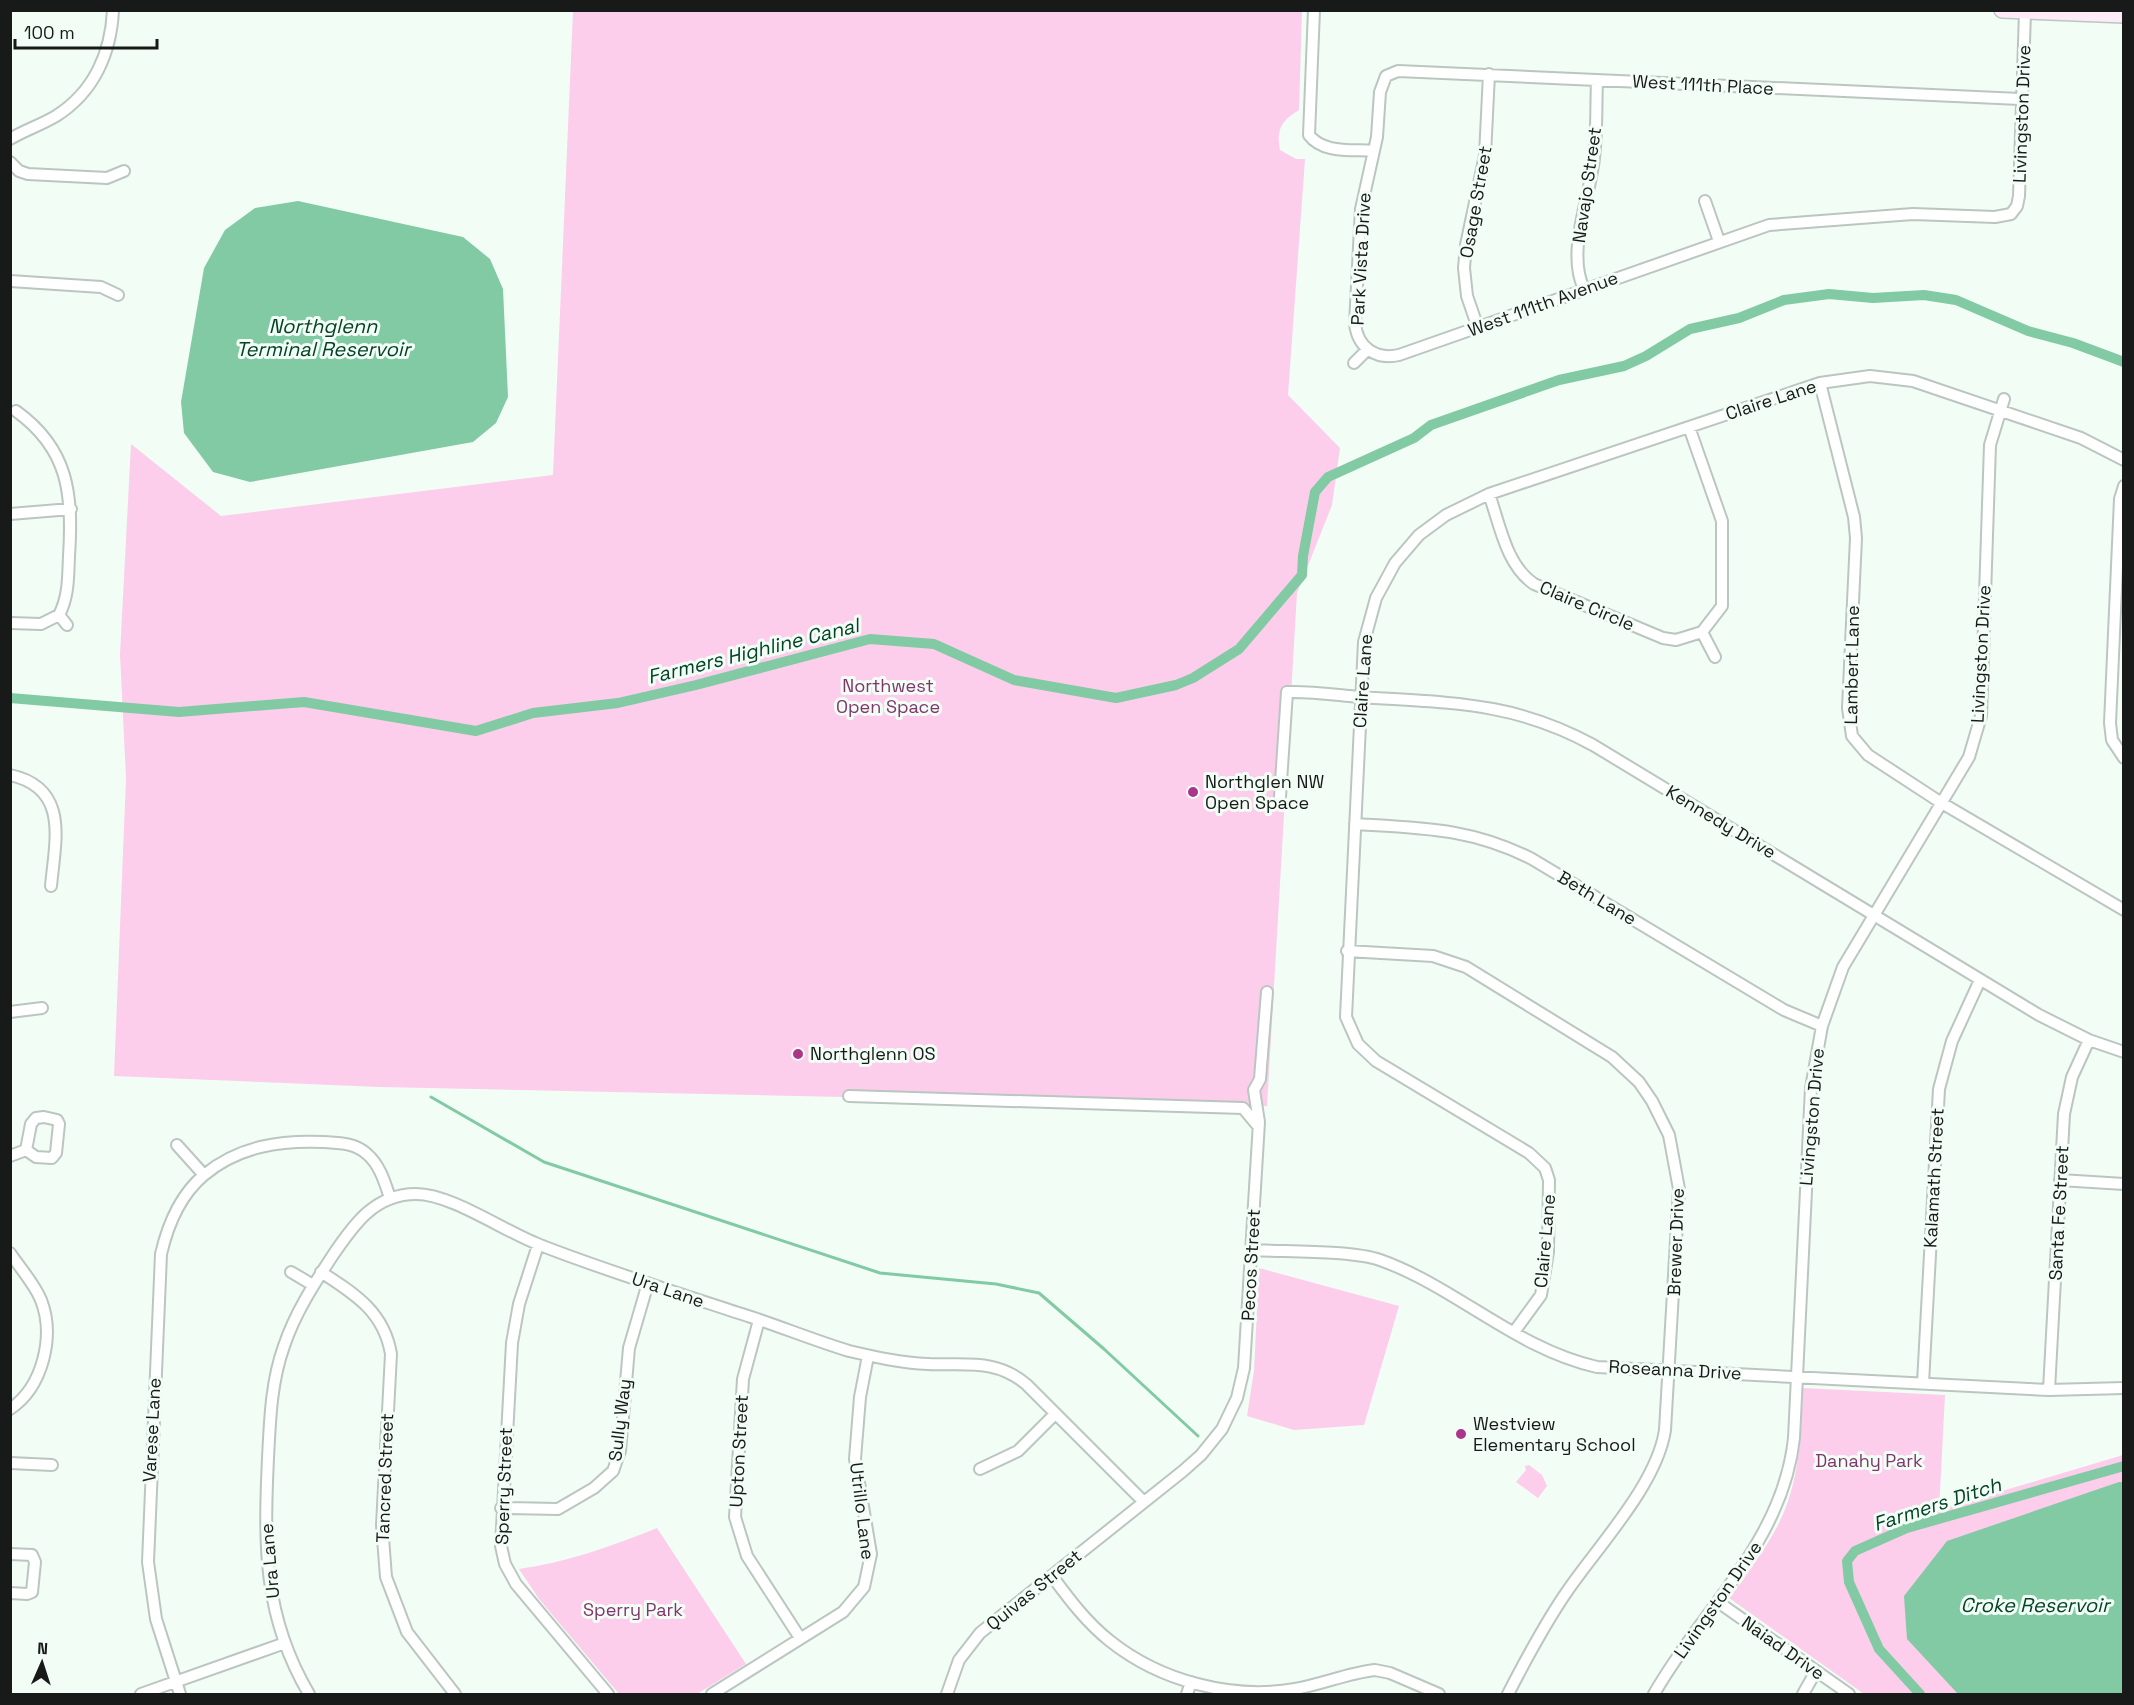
<svg xmlns="http://www.w3.org/2000/svg" width="2134" height="1705" font-family="'Space Grotesk',sans-serif">
<style>
.green{fill:#fcceeb}
.water{fill:#81caa4}
.lines{fill:none;stroke-linecap:round;stroke-linejoin:round}
.stream{stroke:#81caa4;stroke-width:3}
.canal{stroke:#81caa4;stroke-width:10}
.minor-casing{stroke:#bbc6c0;stroke-width:14}
.secondary-casing{stroke:#bbc6c0;stroke-width:18}
.minor{stroke:#fff;stroke-width:10}
.secondary{stroke:#ffebf8;stroke-width:15}
.poi-dot{fill:#ac358c;stroke:#f2fdf6;stroke-width:2}
.labels{text-anchor:middle;stroke-width:6;stroke-linejoin:round;paint-order:stroke}
.street-label{font-size:18px;fill:#171a18;stroke:#f2fdf6}
.park-label{font-size:18px;fill:#81366b;stroke:#f2fdf6}
.poi-label{font-size:18px;fill:#171a18;stroke:#f2fdf6;text-anchor:start}
.water-label{font-size:20px;font-style:italic;fill:#034229;stroke:#f2fdf6}
</style>
<rect width="100%" height="100%" fill="#f2fdf6"/>
<!-- green -->
<path class="green" d="M573,11H1302L1299,110C1281,121 1276,130 1280,150L1296,159H1305L1288,395L1340,448L1332,505L1297,593L1267,1106L380,1087L114,1076L126,778L120,654L131,444L221,516L553,475Z
M1259,1268L1399,1306L1364,1425L1294,1430L1247,1416L1254,1371Z
M1803,1388L1945,1395L1939,1510L2123,1455V1694H1864L1729,1598C1746,1575 1765,1550 1778,1525C1800,1483 1801,1434 1803,1388Z
M1529,1465L1542,1475L1547,1486L1538,1498L1516,1482L1526,1470L1525,1466Z
M657,1528L746,1664L697,1694H619L539,1599L519,1569C568,1562 612,1546 657,1528Z"/>
<!-- water -->
<path class="water" d="M298,201L463,237L490,259L503,289L508,397L496,423L473,442L250,482L213,472L184,433L181,402L204,268L225,230L255,208Z
M2119,1482H2124L2123,1694H1958L1907,1639L1904,1596L1947,1541Z"/>
<g class="lines">
<!-- stream -->
<path class="stream" d="M431,1097L544,1162L880,1273L996,1284L1039,1293L1104,1349L1198,1436"/>
<!-- canal -->
<path class="canal" d="M10,698L179,712L304,702L476,731L533,713L618,703L696,685L870,639L934,644L1014,680L1116,698L1176,685L1193,678L1239,649L1302,575L1303,556L1315,492L1328,477L1414,438L1431,425L1559,380L1624,366L1646,356L1690,329L1739,318L1784,300L1829,294L1873,298L1924,295L1956,300L2028,331L2073,343L2124,362
M1920,1694L1879,1649L1849,1582L1847,1561L1855,1551L1907,1528L2124,1466"/>
<defs>
<path id="minor" d="M1314,10L1309,135C1323,154 1353,149 1374,151
M2020,99L1398,71L1386,76L1380,92L1377,137L1361,209L1355,324C1358,348 1376,360 1399,355L1769,225L1913,214L1995,217L2011,214L2017,206L2019,196L2025,12
M10,139C25,130 41,125 56,116C94,92 111,53 113,10
M10,162L19,171L28,174L107,178L124,171
M1705,201L1719,241
M10,281L101,287L118,295
M1584,289C1566,252 1590,198 1594,158C1597,132 1596,106 1597,80
M1478,328L1467,296L1464,268L1466,245L1485,155L1489,74
M1354,363L1367,350
M1820,383L1854,517L1856,538L1848,708L1852,736L1868,755L1940,802L2124,910
M2124,486L2120,499L2110,723L2112,740L2124,758
M1489,494C1500,525 1506,565 1534,584L1663,638L1676,640L1702,632L1722,606V521L1689,427
M10,514L71,509
M59,615L67,625
M10,623L41,624L59,615C69,596 68,576 69,556C73,495 69,449 16,411
M1702,632L1715,657
M10,775C70,788 55,841 51,886
M1280,797L1287,692C1311,691 1336,695 1361,697C1448,703 1513,701 1593,745L2039,1015L2089,1040L2124,1052
M1355,824C1422,828 1471,828 1532,859L1784,1010L1822,1026
M1347,951L1433,956L1466,967L1612,1057L1639,1082L1652,1101L1669,1135L1679,1189L1665,1430C1657,1484 1599,1545 1568,1590C1545,1623 1526,1659 1508,1694
M10,1012L42,1008
M849,1096L1243,1108L1258,1126
M44,1117L57,1120L59,1124L56,1153L52,1158L36,1157L26,1150L31,1124L36,1118Z
M177,1145L204,1175
M10,1156L26,1150
M2060,1180L2124,1184
M538,1245L519,1304L512,1343L501,1546L505,1564L516,1584L608,1694
M1252,1250C1285,1252 1350,1250 1380,1260C1456,1287 1516,1349 1597,1367L2049,1390L2124,1388
M10,1253C20,1268 34,1283 41,1300C55,1336 43,1387 10,1409
M291,1272L313,1285
M321,1272C355,1294 384,1312 391,1354L382,1525L386,1577L407,1632L455,1694
M759,1320L743,1379L735,1517L747,1556L800,1638
M1514,1332L1541,1295L1548,1252L1549,1180L1545,1168L1529,1153L1376,1061L1358,1044L1346,1017L1364,642L1376,598L1395,563L1419,535L1446,515L1489,494L1820,383L1870,376L1913,381L2081,438L2124,460
M1923,1383L1939,1089L1952,1041L1980,980
M2049,1390L2064,1114L2072,1077L2089,1040
M10,1463L52,1465
M980,1469L1018,1451L1055,1414
M501,1508L558,1509L594,1488L613,1471L620,1451L629,1348L648,1283
M10,1554L32,1555L35,1562L32,1592L27,1594L10,1593
M1052,1576C1069,1599 1087,1623 1110,1641C1160,1681 1232,1700 1295,1689C1323,1684 1348,1673 1375,1670L1390,1673L1439,1694
M1718,1602L1849,1694
M141,1694L285,1643
M180,1694L156,1619L148,1562L161,1254C168,1224 180,1195 204,1175C239,1146 281,1140 324,1142C340,1143 355,1143 367,1154C380,1165 385,1183 390,1198
M309,1694C263,1616 264,1545 268,1458C270,1420 271,1382 284,1346C295,1313 314,1284 333,1255C354,1224 375,1194 416,1194C452,1194 505,1232 540,1245C609,1272 681,1294 751,1317C784,1328 816,1341 849,1351C875,1357 901,1363 928,1364C965,1366 995,1358 1026,1384L1144,1502
M712,1694L843,1612L864,1587L871,1554L855,1459L860,1397L868,1356
M947,1694L959,1660L980,1633L1183,1471L1201,1455L1222,1429L1237,1398L1244,1368L1259,1122L1254,1090L1260,1079L1267,992
M1187,1694L1191,1682
M1654,1694C1702,1609 1783,1542 1794,1438L1811,1088L1822,1026L1843,967L1969,757L1981,716L1990,445L2004,399
M1803,1694L1816,1671"/>
<path id="secondary" d="M2002,10L2124,15"/>
</defs>
<!-- minor casing -->
<use href="#minor" class="minor-casing"/>
<!-- secondary casing -->
<use href="#secondary" class="secondary-casing"/>
<!-- minor -->
<use href="#minor" class="minor"/>
<!-- secondary -->
<use href="#secondary" class="secondary"/>
</g>
<!-- markers -->
<g class="poi-dot">
<circle cx="1193" cy="792" r="6"/>
<circle cx="798" cy="1054" r="6"/>
<circle cx="1461" cy="1434" r="6"/>
</g>
<g class="labels">
<!-- street labels -->
<g class="street-label">
<text transform="translate(1703 85) rotate(3)" y="6">West 111th Place</text>
<text transform="translate(2022 114) rotate(-88)" y="6">Livingston Drive</text>
<text transform="translate(1587 185) rotate(-82)" y="6">Navajo Street</text>
<text transform="translate(1476 202) rotate(-80)" y="6">Osage Street</text>
<text transform="translate(1361 259) rotate(-87)" y="6">Park Vista Drive</text>
<text transform="translate(1543 304) rotate(-20)" y="6">West 111th Avenue</text>
<text transform="translate(1771 400) rotate(-18)" y="6">Claire Lane</text>
<text transform="translate(1587 606) rotate(23)" y="6">Claire Circle</text>
<text transform="translate(1981 654) rotate(-87)" y="6">Livingston Drive</text>
<text transform="translate(1852 665) rotate(-89)" y="6">Lambert Lane</text>
<text transform="translate(1363 681) rotate(-86)" y="6">Claire Lane</text>
<text transform="translate(1721 822) rotate(31)" y="6">Kennedy Drive</text>
<text transform="translate(1597 898) rotate(31)" y="6">Beth Lane</text>
<text transform="translate(1812 1117) rotate(-85)" y="6">Livingston Drive</text>
<text transform="translate(1934 1178) rotate(-87)" y="6">Kalamath Street</text>
<text transform="translate(2059 1213) rotate(-87)" y="6">Santa Fe Street</text>
<text transform="translate(1545 1241) rotate(-85)" y="6">Claire Lane</text>
<text transform="translate(1676 1242) rotate(-88)" y="6">Brewer Drive</text>
<text transform="translate(1251 1265) rotate(-87)" y="6">Pecos Street</text>
<text transform="translate(668 1290) rotate(19)" y="6">Ura Lane</text>
<text transform="translate(1675 1370) rotate(3)" y="6">Roseanna Drive</text>
<text transform="translate(620 1420) rotate(-83)" y="6">Sully Way</text>
<text transform="translate(152 1430) rotate(-87)" y="6">Varese Lane</text>
<text transform="translate(739 1451) rotate(-87)" y="6">Upton Street</text>
<text transform="translate(385 1478) rotate(-88)" y="6">Tancred Street</text>
<text transform="translate(504 1486) rotate(-88)" y="6">Sperry Street</text>
<text transform="translate(862 1511) rotate(83)" y="6">Utrillo Lane</text>
<text transform="translate(270 1561) rotate(-95)" y="6">Ura Lane</text>
<text transform="translate(1034 1590) rotate(-39)" y="6">Quivas Street</text>
<text transform="translate(1718 1600) rotate(-55)" y="6">Livingston Drive</text>
<text transform="translate(1783 1648) rotate(35)" y="6">Naiad Drive</text>
</g>
<!-- park labels -->
<g class="park-label">
<text x="888" y="692">Northwest<tspan x="888" dy="21">Open Space</tspan></text>
<text x="1869" y="1467">Danahy Park</text>
<text x="633" y="1616">Sperry Park</text>
</g>
<!-- poi labels -->
<g class="poi-label">
<text x="1205" y="788">Northglen NW<tspan x="1205" dy="21">Open Space</tspan></text>
<text x="810" y="1060">Northglenn OS</text>
<text x="1473" y="1430">Westview<tspan x="1473" dy="21">Elementary School</tspan></text>
</g>
<!-- water labels -->
<g class="water-label">
<text x="323" y="333">Northglenn<tspan x="323" dy="23">Terminal Reservoir</tspan></text>
<text transform="translate(753 651) rotate(-14)" y="7">Farmers Highline Canal</text>
<text transform="translate(1937 1504) rotate(-18)" y="7">Farmers Ditch</text>
<text x="2035" y="1612">Croke Reservoir</text>
</g>
</g>
<!-- border -->
<rect width="2134" height="1705" fill="none" stroke="#171a18" stroke-width="24"/>
<!-- north arrow -->
<g transform="translate(42 1663) rotate(3)" stroke="#f2fdf6" stroke-width="4.5" paint-order="stroke">
<path d="M0-4.5L10 22L0 15L-10 22Z" fill="#171a18"/>
<text y="-9" font-size="16" font-weight="bold" text-anchor="middle" fill="#171a18">N</text>
</g>
<!-- scale -->
<path d="M15 39v9h142v-9" fill="none" stroke="#171a18" stroke-width="3"/>
<text x="24" y="39" font-size="18" fill="#171a18" stroke="#f2fdf6" stroke-width="4.5" paint-order="stroke">100 m</text>
</svg>
